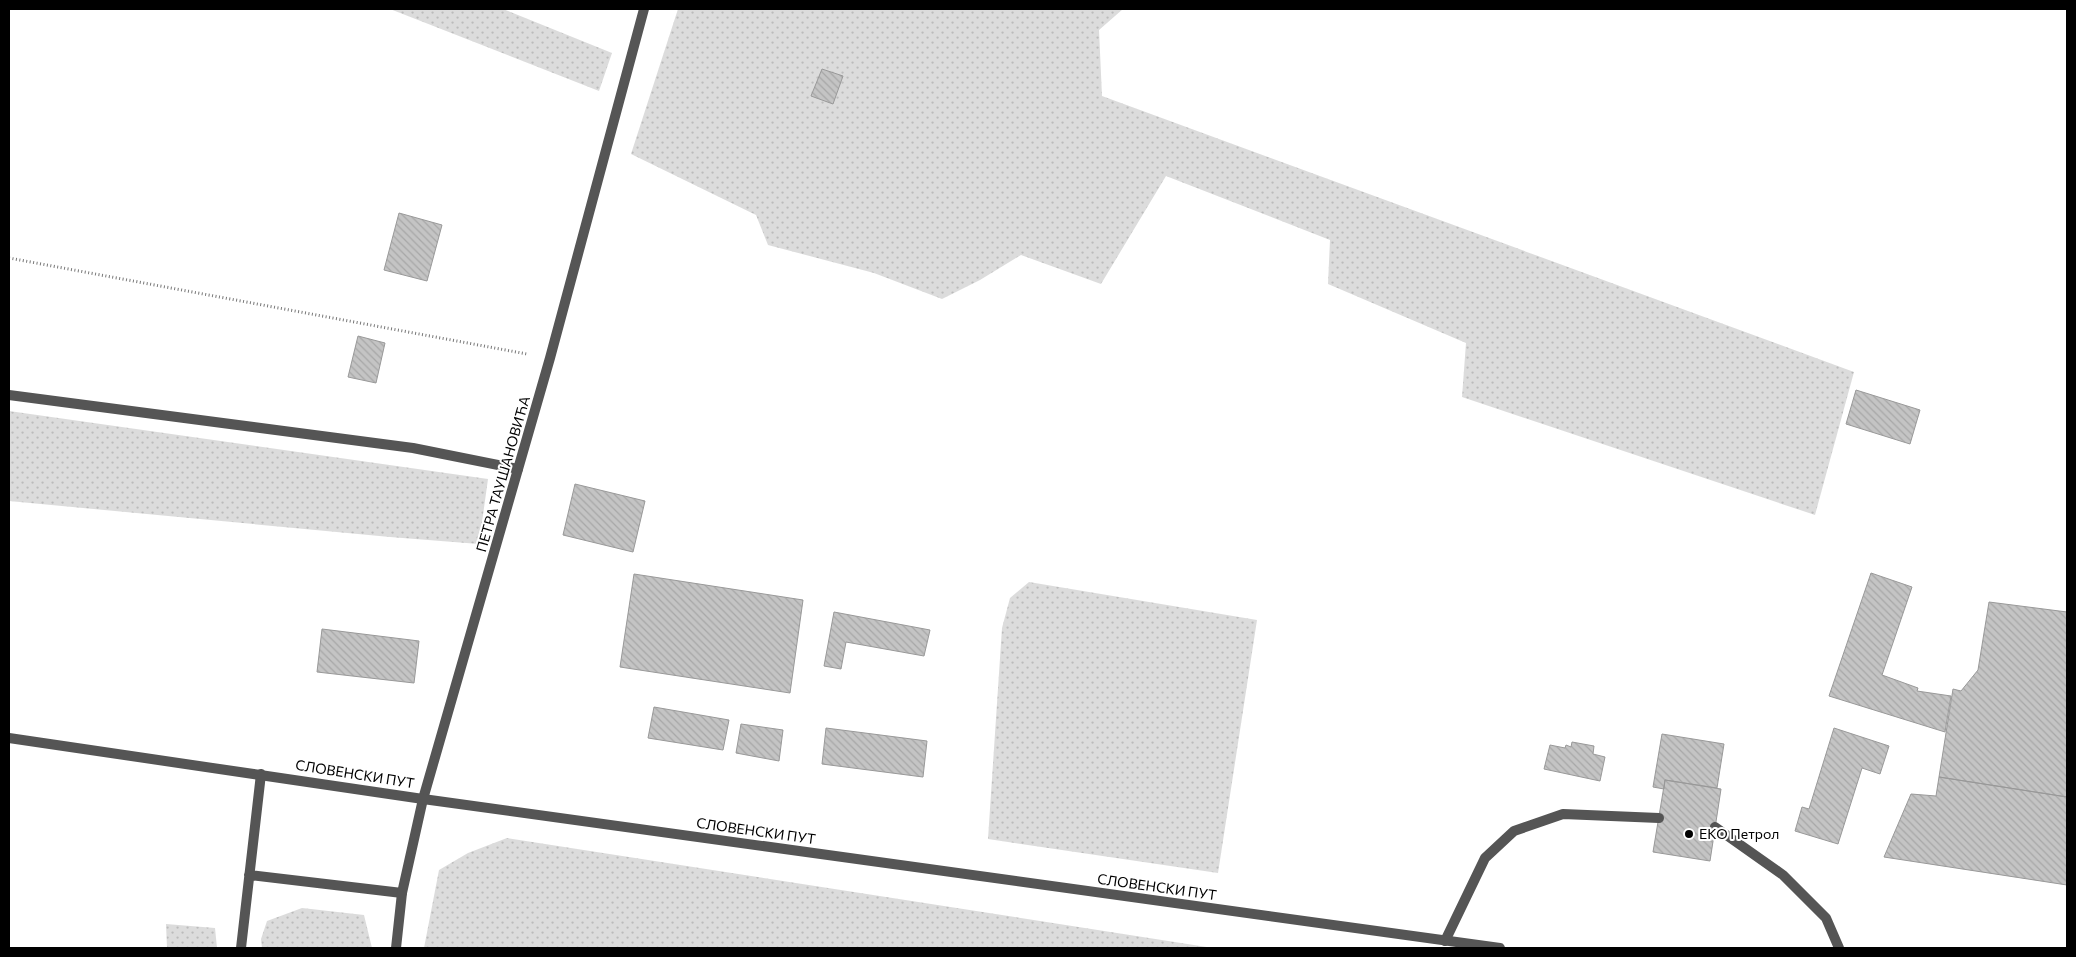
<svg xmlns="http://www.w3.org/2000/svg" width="2076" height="957" font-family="Commissioner,sans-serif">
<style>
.grass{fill:url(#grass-dots)}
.building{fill:url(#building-back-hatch);stroke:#999}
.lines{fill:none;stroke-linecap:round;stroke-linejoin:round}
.path{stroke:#777;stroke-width:3;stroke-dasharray:1 2.5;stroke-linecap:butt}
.service{stroke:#555;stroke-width:10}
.minor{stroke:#555;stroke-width:10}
.tertiary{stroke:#555;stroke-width:10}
.poi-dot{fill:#000;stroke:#fff;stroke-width:2}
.labels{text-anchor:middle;stroke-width:4;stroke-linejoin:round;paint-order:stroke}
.street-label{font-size:14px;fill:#000;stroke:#fff}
.poi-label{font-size:14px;fill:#000;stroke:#fff;text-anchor:start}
</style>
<defs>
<pattern id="grass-dots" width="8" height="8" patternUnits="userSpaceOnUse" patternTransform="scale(1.25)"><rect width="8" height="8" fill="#dcdcdc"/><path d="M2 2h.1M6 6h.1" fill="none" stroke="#bbb" stroke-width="1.8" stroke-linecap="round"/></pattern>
<pattern id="building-back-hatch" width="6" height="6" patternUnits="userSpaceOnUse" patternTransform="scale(1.25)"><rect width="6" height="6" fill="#c4c4c4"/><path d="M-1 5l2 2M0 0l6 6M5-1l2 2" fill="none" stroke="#a7a7a7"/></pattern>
</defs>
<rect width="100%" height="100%" fill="#fff"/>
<!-- grass -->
<path class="grass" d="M390,9H503L612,53L599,91Z
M678,9H1123L1099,30L1102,96L1854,372L1815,515L1462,397L1466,343L1328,284L1330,240L1166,176L1101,284L1021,255L980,280L942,299L874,273L768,245L756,215L631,154Z
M9,411L488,479L479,544L390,537L9,501Z
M1029,582L1257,620L1218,873L988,839L1002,628L1010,598Z
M507,838L1213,948H424L439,870L468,853Z
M302,908L364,915L372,948H262L261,939L267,921Z
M166,924L215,928L217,948H167Z"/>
<!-- building -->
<path class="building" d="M822,69L843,76L833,104L811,96Z
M399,213L442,225L427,281L384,270Z
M358,336L385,343L376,383L348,377Z
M1856,390L1920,410L1910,444L1846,424Z
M575,484L645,501L633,552L563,535Z
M1871,573L1912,587L1882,675L1918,688L1917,691L1951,696L1945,732L1829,696Z
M634,574L803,600L790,693L620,667Z
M1989,602L2067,612V797L1939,777L1953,689L1961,691L1978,670Z
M834,612L930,630L924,656L846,642L841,669L824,666Z
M322,629L419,641L414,683L317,672Z
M654,707L729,720L723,750L648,738Z
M741,724L783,730L779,761L736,753Z
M826,728L927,741L923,777L822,764Z
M1834,728L1889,746L1880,774L1862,768L1838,844L1795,831L1802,807L1809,809Z
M1662,734L1724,744L1717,788L1665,780L1664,789L1653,787Z
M1572,742L1594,746L1593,754L1605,757L1600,781L1544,769L1550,745L1565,748L1566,745L1571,747Z
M1939,777L2067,797V885L1884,857L1911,794L1936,796Z
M1665,780L1721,789L1710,861L1653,852Z"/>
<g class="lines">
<!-- path -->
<path class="path" d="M9,258L527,354"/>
<!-- service -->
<path class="service" d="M9,395L413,448L518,469
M1715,827L1783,875L1826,918L1839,948
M249,875L402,893
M1445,941L1485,858L1514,831L1563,814L1659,818
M241,948L261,774"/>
<!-- minor -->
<path class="minor" d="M396,948L402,893L423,799L550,358L644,9"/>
<!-- tertiary -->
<path class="tertiary" d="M9,738L423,799L1500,948"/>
</g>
<!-- markers -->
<circle class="poi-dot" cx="1689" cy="834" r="5"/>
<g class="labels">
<!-- street labels -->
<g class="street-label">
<text transform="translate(503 474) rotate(-74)" y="5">ПЕТРА ТАУШАНОВИЋА</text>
<text transform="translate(355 774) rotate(9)" y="5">СЛОВЕНСКИ ПУТ</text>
<text transform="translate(756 831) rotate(8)" y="5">СЛОВЕНСКИ ПУТ</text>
<text transform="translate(1157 887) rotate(8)" y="5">СЛОВЕНСКИ ПУТ</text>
</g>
<!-- poi labels -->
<g class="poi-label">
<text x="1699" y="839">ЕКО Петрол</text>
</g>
</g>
<!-- border -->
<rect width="2076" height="957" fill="none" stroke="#000000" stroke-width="20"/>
</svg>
